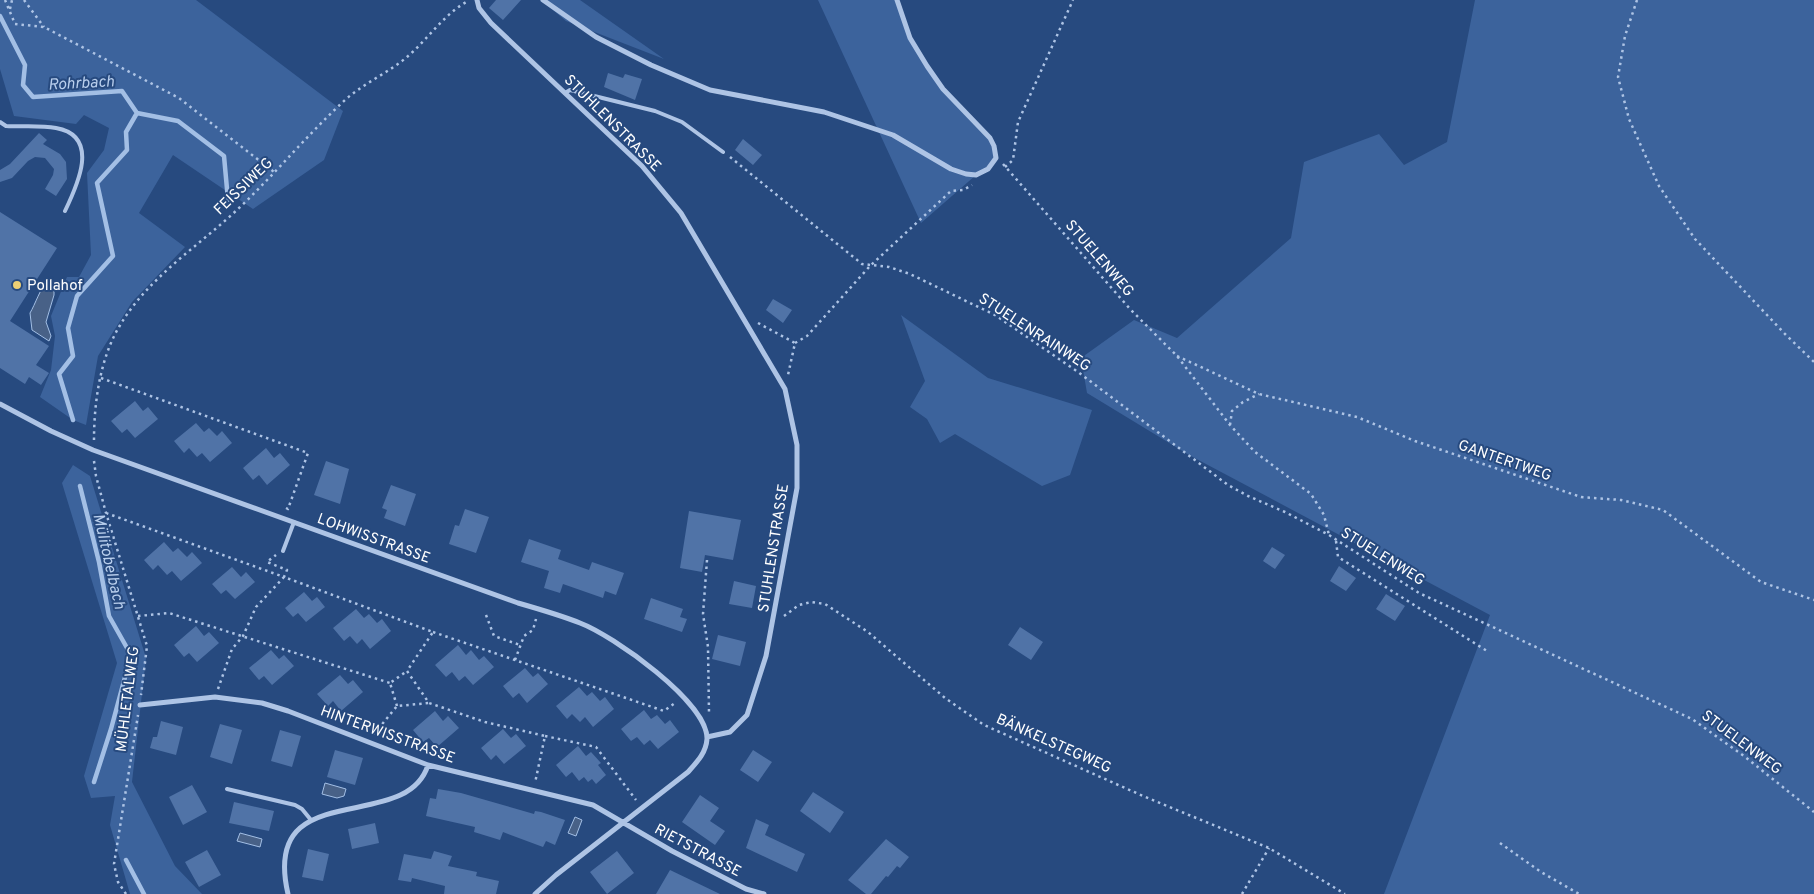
<svg xmlns="http://www.w3.org/2000/svg" width="1814" height="894" font-family="Overpass,sans-serif">
<style>
.green{fill:#3c639c}
.water{fill:#486187;stroke:#a3bfe5}
.lines{fill:none;stroke-linecap:round;stroke-linejoin:round}
.stream{stroke:#a3bfe5;stroke-width:4.5}
.building{fill:#5073a7}
.path{stroke:#aec4e5;stroke-width:2.5;stroke-dasharray:2.5 4;stroke-linecap:butt}
.lane{stroke:#aec4e5;stroke-width:4}
.street{stroke:#aec4e5;stroke-width:5}
.poi-dot{fill:#edcf74;stroke:#274a7f;stroke-width:2}
.labels{text-anchor:middle;stroke-width:4;stroke-linejoin:round;paint-order:stroke}
.street-label{font-size:15px;fill:#fff;stroke:#274a7f}
.poi-label{font-size:15px;fill:#fff;stroke:#274a7f;text-anchor:start}
.water-label{font-size:16px;font-style:italic;fill:#b9cfed;stroke:#274a7f}
</style>
<rect width="100%" height="100%" fill="#274a7f"/>
<!-- green -->
<path class="green" d="M0,0H196L343,111L324,160L253,209L173,155L139,213L185,247L132,302L98,356L86,425L73,420L40,397L51,370L55,336L51,316L67,277H79L91,255L87,173L104,150L109,128L84,115L76,124L14,116L0,69Z
M541,0H580L664,59L566,21Z
M818,0H897L910,38L943,89L990,138L996,158L988,169L976,175L921,223Z
M1475,0H1814V894H1384L1490,615L1189,455L1087,393L1081,358L1134,320L1177,338L1291,238L1304,162L1379,134L1404,165L1447,142Z
M901,315L988,378L1092,410L1070,475L1042,486L955,434L940,443L927,419L910,407L925,381Z
M73,465L90,476L146,658L132,782L175,866L202,894H130L110,825L115,796L91,798L84,776L117,663L62,483Z"/>
<!-- water -->
<path class="water" d="M47,283L54,285V295L46,322L51,336L49,341L32,330L30,313C35,305 41,286 47,283Z
M325,783L346,789L344,796L337,798L322,794Z
M575,817L582,820L576,836L568,833Z
M240,833L262,839L260,847L237,841Z"/>
<g class="lines">
<!-- stream -->
<path class="stream" d="M0,16L25,65L23,85L33,97L122,91L137,113L126,132L127,150L97,183L113,256L77,296L68,328L73,356L59,374L73,420
M137,113L178,121L224,156L228,200
M80,486L99,562L109,616L131,655L111,729L94,782
M126,860L144,894"/>
</g>
<!-- building -->
<path class="building" d="M496,0H521L503,20L489,8Z
M608,73L623,78L625,74L642,79L635,100L604,87Z
M39,133L47,140L43,144L60,154L66,162L67,179L56,196L45,189L53,175L54,169L45,158L35,157L28,161L12,178L0,182V170L10,164Z
M743,139L762,155L753,165L735,150Z
M0,212L57,248L10,321L49,346L36,365L49,373L41,385L29,377L25,384L0,368Z
M773,299L792,310L783,323L766,310Z
M135,401L143,411L148,407L158,419L135,438L127,429L122,433L111,421Z
M196,423L204,432L209,428L217,436L222,431L232,443L210,462L202,453L197,457L189,448L184,453L174,441Z
M266,448L274,458L280,453L290,465L267,485L259,475L253,480L243,468Z
M326,461L349,469L340,504L314,495Z
M391,485L416,494L405,526L384,518L387,510L382,508Z
M465,509L489,517L476,553L449,544L455,525L459,526Z
M689,511L741,520L733,560L705,555L702,572L680,568Z
M529,539L561,550L558,559L589,570L592,562L624,573L616,595L605,591L603,598L563,584L560,593L544,588L549,571L521,562Z
M164,542L173,552L178,548L187,557L192,552L202,563L181,581L172,571L167,575L158,565L153,570L144,560Z
M1272,547L1285,555L1275,569L1263,561Z
M1339,566L1356,578L1346,591L1330,581Z
M232,567L241,577L246,572L255,582L235,599L226,590L221,594L212,584Z
M734,581L756,586L752,608L729,604Z
M304,592L312,601L317,597L325,607L306,622L298,613L293,617L285,608Z
M1386,594L1405,606L1395,621L1376,609Z
M651,598L683,609L680,617L687,619L682,632L644,619Z
M356,609L364,618L369,614L377,623L382,619L391,631L370,649L362,639L357,644L350,636L344,641L333,628Z
M196,626L204,636L209,632L219,643L197,662L189,653L184,657L174,645Z
M1020,627L1043,642L1031,660L1008,645Z
M718,635L746,642L740,666L712,659Z
M458,645L466,655L471,650L479,660L484,656L494,667L473,685L465,676L459,681L452,672L446,677L435,665Z
M271,650L279,659L284,655L294,666L272,685L264,676L259,680L249,668Z
M525,668L533,677L538,673L548,684L527,703L519,693L513,698L503,686Z
M340,675L348,684L353,680L363,692L341,711L333,701L328,706L317,694Z
M579,687L587,696L592,692L600,701L605,697L614,709L593,727L585,717L580,722L572,714L567,719L556,706Z
M644,710L651,719L657,715L665,724L670,720L679,732L658,749L650,740L644,745L637,737L631,741L621,729Z
M435,711L443,721L448,716L459,728L437,747L429,738L423,742L413,730Z
M161,721L183,727L176,755L150,748L153,737H157Z
M220,724L242,730L232,764L210,757Z
M503,729L511,738L516,734L526,746L504,764L496,755L491,760L481,748Z
M280,730L301,736L292,767L271,761Z
M578,746L586,756L591,752L601,763L598,765L606,775L596,784L592,779L588,782L584,777L579,781L572,772L566,777L556,765Z
M335,750L363,758L355,785L327,777Z
M753,750L772,762L758,782L740,770Z
M192,785L207,812L183,825L169,797Z
M438,789L461,793L534,814L535,811L541,812L565,820L555,845L546,841L543,847L503,832L500,840L474,832L475,827L426,816L430,798L436,799Z
M813,792L844,812L830,833L800,811Z
M700,795L719,808L710,821L725,831L715,845L682,822Z
M234,802L274,811L269,831L229,823Z
M756,819L769,825L765,835L805,854L797,872L746,848Z
M375,823L379,843L352,849L348,829Z
M886,839L909,857L900,868L897,866L888,877L886,876L871,894H866L848,880Z
M308,849L329,854L323,881L302,877Z
M207,850L221,875L199,887L185,862Z
M434,851L452,856L448,866L477,872L476,876L499,881L496,894H444L445,886L412,878L411,882L398,880L404,854L431,859Z
M617,851L634,873L607,894L590,872Z
M670,870L720,894H656Z"/>
<g class="lines">
<!-- path -->
<path class="path" d="M5,0L15,24L44,27L179,98L274,172
M24,0L44,27
M1637,0L1625,36L1618,77L1629,119L1659,186L1695,239L1785,334L1814,362
M10,9L12,0
M730,157L862,264L889,267L910,274L995,315L1078,372L1228,485L1248,496L1285,512L1329,535L1419,593L1692,719L1744,756L1814,812
M1003,164L1130,309L1177,356L1230,425L1255,452L1311,494L1324,515L1329,535
M1005,167L1013,160L1018,122L1073,0
M758,323L795,343L788,375
M795,343L807,336L870,266L951,191L963,190L972,185
M1177,356L1259,394L1357,417L1415,441L1581,497L1621,500L1663,510L1761,582L1814,600
M101,378L308,453L288,509L286,508
M1230,425L1232,411L1243,402L1259,394
M94,440C94,403 100,359 119,327C147,278 199,246 239,208C276,173 308,134 345,100C364,83 388,73 407,57C428,39 444,14 468,1
M94,461L96,476L106,513L147,646L141,695
M106,513L284,577L287,570L267,562L276,555
M1336,541L1338,557L1487,651
M707,560L703,614L708,647L709,713
M486,615L494,636L520,645
M138,616L169,613L390,683
M784,616L799,605L811,602L825,604L868,632L945,698L984,725L1143,796L1269,848L1345,894
M433,632L664,711L675,703
M515,660L524,636L533,630L536,619
M218,689L232,649L243,636L256,607L284,577L433,632L407,671L429,703L485,722L545,736L535,783
M397,706L390,683L407,671
M374,734L397,706L429,703
M545,736L596,747L636,800
M1500,843L1541,872L1579,894
M126,894L118,882L114,864L138,715
M1242,894L1269,848"/>
<!-- lane -->
<path class="lane" d="M565,93L570,90L655,111L682,122L723,152
M0,122L6,126C23,127 40,125 56,128C101,136 77,186 65,211
M283,551L294,522
M227,789L295,805L302,809L311,820"/>
<!-- street -->
<path class="street" d="M477,0L479,8L491,23L642,166L681,213L785,389L797,445V488L766,656L747,715L730,732L707,737
M543,0L596,37L651,65L710,90L824,112L893,135L951,169L966,174L976,175L988,169L996,158L994,146L990,138L943,89L927,66L910,38L897,0
M0,404L51,431L93,450L518,603C539,609 560,615 580,623C612,635 708,702 707,739C706,753 697,762 688,772L556,875L535,894
M140,705L215,697L262,703L288,711L428,765L593,805L672,851L746,889L764,894
M288,894C260,774 406,836 428,765"/>
</g>
<!-- markers -->
<circle class="poi-dot" cx="17" cy="285" r="5"/>
<g class="labels">
<!-- street labels -->
<g class="street-label">
<text transform="translate(613 123) rotate(45)" y="5">STUHLENSTRASSE</text>
<text transform="translate(243 186) rotate(-44)" y="5">FEISSIWEG</text>
<text transform="translate(1100 258) rotate(49)" y="5">STUELENWEG</text>
<text transform="translate(1035 332) rotate(33)" y="5">STUELENRAINWEG</text>
<text transform="translate(1505 460) rotate(19)" y="5">GANTERTWEG</text>
<text transform="translate(374 538) rotate(20)" y="5">LOHWISSTRASSE</text>
<text transform="translate(773 548) rotate(-81)" y="5">STUHLENSTRASSE</text>
<text transform="translate(1383 556) rotate(32)" y="5">STUELENWEG</text>
<text transform="translate(127 699) rotate(-83)" y="5">MÜHLETALWEG</text>
<text transform="translate(388 734) rotate(20)" y="5">HINTERWISSTRASSE</text>
<text transform="translate(1742 742) rotate(37)" y="5">STUELENWEG</text>
<text transform="translate(1054 743) rotate(24)" y="5">BÄNKELSTEGWEG</text>
<text transform="translate(698 850) rotate(28)" y="5">RIETSTRASSE</text>
</g>
<!-- poi labels -->
<g class="poi-label">
<text x="27" y="290">Pollahof</text>
</g>
<!-- water labels -->
<g class="water-label">
<text transform="translate(81 82) rotate(-3)" y="6">Rohrbach</text>
<text transform="translate(110 561) rotate(77)" y="6">Mülitobelbach</text>
</g>
</g>
</svg>
